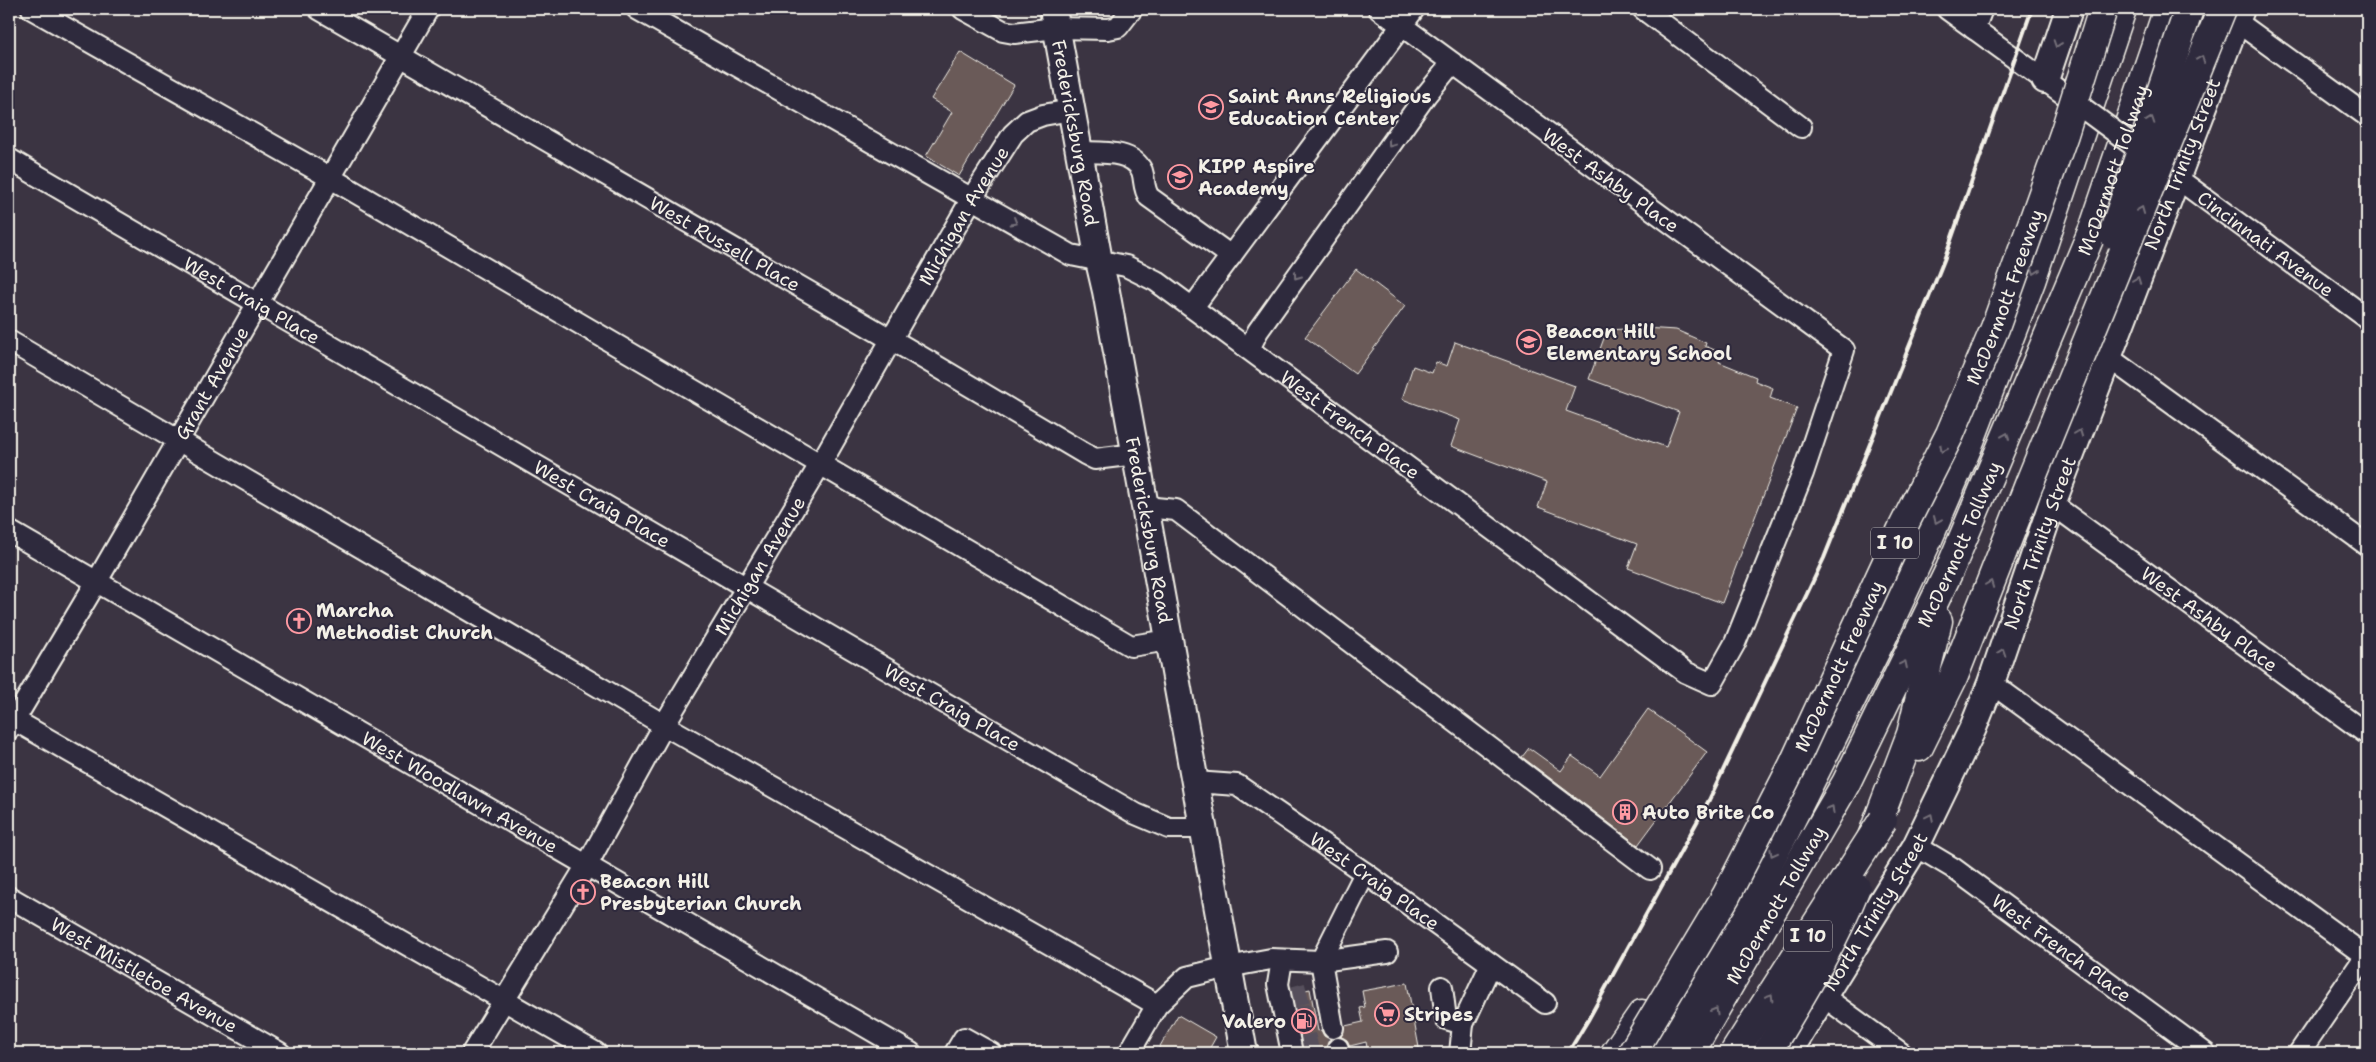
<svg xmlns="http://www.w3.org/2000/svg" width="2376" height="1062" font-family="'Shantell Sans',sans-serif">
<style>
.building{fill:#6a5a58;stroke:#f4f1e8}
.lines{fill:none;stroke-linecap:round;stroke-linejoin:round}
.minor-tunnel{stroke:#57505b;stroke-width:20;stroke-dasharray:20 10;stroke-linecap:butt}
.minor-casing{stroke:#f4f1e8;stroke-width:24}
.major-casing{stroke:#f4f1e8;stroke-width:30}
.highway-casing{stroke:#f4f1e8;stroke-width:31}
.minor{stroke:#2f2a3d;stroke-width:20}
.major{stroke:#2f2a3d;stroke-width:26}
.highway{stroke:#2f2a3d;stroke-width:28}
.rail{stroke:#f4f1e8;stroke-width:4}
.minor-bridge-casing{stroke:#f4f1e8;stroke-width:24;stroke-linecap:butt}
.highway-bridge-casing{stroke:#f4f1e8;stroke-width:31;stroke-linecap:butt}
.minor-bridge{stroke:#2f2a3d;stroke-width:20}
.highway-bridge{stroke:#2f2a3d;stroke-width:28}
.oneway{stroke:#747079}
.labels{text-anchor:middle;stroke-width:4;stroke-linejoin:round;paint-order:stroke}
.shield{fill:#2f2a3d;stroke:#b9b5b5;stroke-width:1}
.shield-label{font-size:18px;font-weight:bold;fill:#f4f1e8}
.poi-label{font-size:19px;font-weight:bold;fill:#f4f1e8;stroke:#2f2a3d;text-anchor:start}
.street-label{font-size:19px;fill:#f4f1e8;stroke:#2f2a3d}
</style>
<rect width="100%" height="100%" fill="#3b3442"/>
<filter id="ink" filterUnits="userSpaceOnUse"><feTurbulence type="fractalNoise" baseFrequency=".02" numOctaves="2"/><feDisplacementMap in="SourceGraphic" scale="10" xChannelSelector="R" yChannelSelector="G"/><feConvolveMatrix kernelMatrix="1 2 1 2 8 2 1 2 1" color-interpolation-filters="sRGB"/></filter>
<g filter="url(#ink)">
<!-- building -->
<path class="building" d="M960,52L1014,85L959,176L926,156L952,112L931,99Z
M1356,269L1405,306L1355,374L1305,337Z
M1644,328L1676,330L1706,343L1705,346L1722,353L1719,362L1756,377L1755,381L1773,388L1770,398L1797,408L1722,603L1628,568L1637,544L1538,507L1547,482L1451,446L1460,420L1402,399L1413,366L1432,373L1436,362L1447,366L1455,342L1575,386L1566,411L1666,447L1679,412L1589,379L1607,330Z
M1648,709L1707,752L1638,845L1522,757L1529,748L1561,771L1572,756L1600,776Z
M1407,983L1420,1053H1368L1366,1042L1350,1046L1347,1040L1341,1037L1345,1026L1363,1022L1360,1008L1365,1007L1362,991Z
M1310,989L1318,1031L1321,1030L1324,1036L1330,1039L1326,1050L1322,1051V1053H1304L1292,993Z
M1178,1015L1216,1037L1207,1053H1156Z"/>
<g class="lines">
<!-- minor-tunnel -->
<path class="minor-tunnel" d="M1288,998L1310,992
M1292,1017L1315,1013
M1298,1047L1336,1038"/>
<defs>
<g id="minor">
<path d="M32,9L329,177L1131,646L1169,640"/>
<path id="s1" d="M319,9L906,348L1085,454L1095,459L1136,454"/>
<path id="s2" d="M637,9L1071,255L1126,266L1156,281L1685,672L1712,684L1735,643L1803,473L1844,350L1379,9"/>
<path d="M963,9L1003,31L1014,33L1056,28L1108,29L1118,27L1132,9"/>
<path d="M1643,9L1801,127"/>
<path d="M1947,9L2072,100"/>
<path d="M2236,21L2367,116"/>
<path d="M1974,29L1982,9"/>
<path d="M1080,152C1099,153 1132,149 1142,171C1145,180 1143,188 1149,197L1231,256"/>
<path id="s3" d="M9,159L1136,814L1169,828H1203"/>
<path id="s4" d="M2166,170L2367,318"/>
<path d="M1193,307L1414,9"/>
<path d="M9,341L664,725L1157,1005"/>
<path d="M1249,349L1258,331L1426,95L1452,63"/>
<path d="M2108,357L2367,545"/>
<path id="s5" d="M2052,504L2367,734"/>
<path d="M1145,507L1176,510L1650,869"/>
<path id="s6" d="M9,531L911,1053"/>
<path d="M1991,683L2367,957"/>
<path d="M9,717L596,1053"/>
<path id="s7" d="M9,729L97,581L428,9"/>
<path id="s8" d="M1195,782L1237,785L1365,873L1545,1003"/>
<path id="s9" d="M1916,846L1953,868L2205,1053"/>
<path id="s10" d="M9,897L280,1053"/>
<path d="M1282,960L1278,984L1292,1053"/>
<path d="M1442,987L1446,1019L1463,1024"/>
<path d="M1823,996L1901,1053"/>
<path d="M1333,1028L1321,961L1387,952"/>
<path d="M1338,1048L1339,1053"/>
<path id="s11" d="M472,1053L587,865L664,725L821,463L972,198L1013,134L1027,121L1043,115L1071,110"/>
<path d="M955,1053L964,1038L991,1053"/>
<path d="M1129,1053L1157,1005L1187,977L1228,967L1271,959L1321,961L1365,873"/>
<path d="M1460,1053L1463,1024L1491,964"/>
<path d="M2299,1053L2367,954"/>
</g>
<g id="major">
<path id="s12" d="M1053,9L1099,261L1106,291L1244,1053"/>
<path d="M2045,80L2069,9"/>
<path id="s13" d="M1788,1053L1916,846L1973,728L1991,683L2052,504L2241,9"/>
</g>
<g id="highway">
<path d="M1919,747L1954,676L2030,482"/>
<path d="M1870,842L1911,734L1938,621"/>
<path d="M1615,1053L1642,1014"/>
<path d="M1658,1053L1707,976L1784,834L1882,638L1929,537L1968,446L2031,281L2122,9"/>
<path id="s14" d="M1690,1053L1846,783L1950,569L2094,227L2168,9"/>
</g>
</defs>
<!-- minor casing -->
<use href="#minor" class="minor-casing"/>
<!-- major casing -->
<use href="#major" class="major-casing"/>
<!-- highway casing -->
<use href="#highway" class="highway-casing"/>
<!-- minor -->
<use href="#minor" class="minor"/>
<!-- major -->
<use href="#major" class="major"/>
<!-- highway -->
<use href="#highway" class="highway"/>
<!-- rail -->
<path class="rail" d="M1568,1053L1588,1020L1709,800L1824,558L1944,260L2032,9"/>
<defs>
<path id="minor-bridge" d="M2072,100L2145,154"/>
<g id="highway-bridge">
<path d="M2113,234L2189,9"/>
<path d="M2030,482L2222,9"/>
<path id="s15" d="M1632,1053L1726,896L1793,765L1901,531L1950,434L1995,328L2064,134L2103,9"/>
<path d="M1734,1053L1883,820"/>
<path d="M1767,1053C1799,999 1833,945 1856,887"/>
</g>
</defs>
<!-- minor-bridge casing -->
<use href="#minor-bridge" class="minor-bridge-casing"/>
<!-- highway-bridge casing -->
<use href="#highway-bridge" class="highway-bridge-casing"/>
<!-- minor-bridge -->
<use href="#minor-bridge" class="minor-bridge"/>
<!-- highway-bridge -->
<use href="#highway-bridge" class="highway-bridge"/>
</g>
<!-- one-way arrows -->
<defs><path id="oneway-chevron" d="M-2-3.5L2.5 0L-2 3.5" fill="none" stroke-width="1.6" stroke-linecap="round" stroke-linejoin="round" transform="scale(1.25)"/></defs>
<g class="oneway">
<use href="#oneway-chevron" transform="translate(2057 44) rotate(109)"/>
<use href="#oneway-chevron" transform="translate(2201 59) rotate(-67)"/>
<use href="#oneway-chevron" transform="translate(2151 120) rotate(-71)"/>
<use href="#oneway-chevron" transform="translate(1391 144) rotate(126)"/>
<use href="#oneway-chevron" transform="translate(2141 210) rotate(-68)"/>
<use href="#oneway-chevron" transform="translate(1014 222) rotate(30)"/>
<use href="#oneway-chevron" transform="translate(2035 271) rotate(109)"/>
<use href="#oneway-chevron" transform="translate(1297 276) rotate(126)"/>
<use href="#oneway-chevron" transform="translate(2137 280) rotate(-69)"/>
<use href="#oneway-chevron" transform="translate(2079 433) rotate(-69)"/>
<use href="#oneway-chevron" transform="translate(2006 436) rotate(-67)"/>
<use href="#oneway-chevron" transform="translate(1943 449) rotate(117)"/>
<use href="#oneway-chevron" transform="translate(1937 520) rotate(113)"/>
<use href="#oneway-chevron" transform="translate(1990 584) rotate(-69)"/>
<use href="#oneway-chevron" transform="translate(2002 652) rotate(-71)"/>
<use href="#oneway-chevron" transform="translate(1904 664) rotate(-64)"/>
<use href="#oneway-chevron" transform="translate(1831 809) rotate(-60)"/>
<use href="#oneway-chevron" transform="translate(1930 817) rotate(-64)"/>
<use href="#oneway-chevron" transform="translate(1773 853) rotate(118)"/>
<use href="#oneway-chevron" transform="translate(1770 997) rotate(-58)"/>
<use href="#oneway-chevron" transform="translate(1715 1011) rotate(-60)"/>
</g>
</g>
<!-- icons -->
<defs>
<symbol id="school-ring" viewBox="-11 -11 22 22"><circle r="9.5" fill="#2f2a3d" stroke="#ff9aa2" stroke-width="1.5"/><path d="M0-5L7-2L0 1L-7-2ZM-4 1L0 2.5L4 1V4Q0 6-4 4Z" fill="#ff9aa2"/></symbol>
<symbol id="church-ring" viewBox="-11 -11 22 22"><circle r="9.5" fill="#2f2a3d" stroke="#ff9aa2" stroke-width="1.5"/><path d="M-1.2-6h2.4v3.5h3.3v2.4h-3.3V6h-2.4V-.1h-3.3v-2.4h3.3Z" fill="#ff9aa2"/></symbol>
<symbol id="building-ring" viewBox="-11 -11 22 22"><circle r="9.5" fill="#2f2a3d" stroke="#ff9aa2" stroke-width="1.5"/><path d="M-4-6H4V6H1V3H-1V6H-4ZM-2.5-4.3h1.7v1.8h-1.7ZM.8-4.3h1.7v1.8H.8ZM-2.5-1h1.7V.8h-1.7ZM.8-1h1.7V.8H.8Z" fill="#ff9aa2"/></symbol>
<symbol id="supermarket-ring" viewBox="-11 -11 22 22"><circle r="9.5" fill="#2f2a3d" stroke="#ff9aa2" stroke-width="1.5"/><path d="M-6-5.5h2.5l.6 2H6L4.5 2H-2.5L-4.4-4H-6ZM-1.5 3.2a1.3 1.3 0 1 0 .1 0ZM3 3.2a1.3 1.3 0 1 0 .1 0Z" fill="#ff9aa2"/></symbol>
<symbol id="fuel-ring" viewBox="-11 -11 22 22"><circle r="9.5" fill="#2f2a3d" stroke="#ff9aa2" stroke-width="1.5"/><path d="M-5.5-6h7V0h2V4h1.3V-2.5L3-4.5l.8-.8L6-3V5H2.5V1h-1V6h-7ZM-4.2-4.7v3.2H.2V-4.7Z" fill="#ff9aa2"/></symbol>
</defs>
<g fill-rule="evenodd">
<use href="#school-ring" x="1197" y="93" width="28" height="28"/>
<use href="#school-ring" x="1166" y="163" width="28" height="28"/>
<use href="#school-ring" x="1515" y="328" width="28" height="28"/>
<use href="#church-ring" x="285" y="607" width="28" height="28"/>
<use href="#building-ring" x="1611" y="798" width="28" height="28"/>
<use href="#church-ring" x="569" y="878" width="28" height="28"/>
<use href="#supermarket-ring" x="1373" y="1000" width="28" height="28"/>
<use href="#fuel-ring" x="1290" y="1007" width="28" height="28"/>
</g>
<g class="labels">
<!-- shield labels -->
<g class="shield">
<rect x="1871" y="527.5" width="48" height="31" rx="4"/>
<rect x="1784" y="920.5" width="48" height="31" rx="4"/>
</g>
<g class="shield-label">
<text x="1895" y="549">I 10</text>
<text x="1808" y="942">I 10</text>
</g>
<!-- poi labels -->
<g class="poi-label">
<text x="1228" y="103">Saint Anns Religious<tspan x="1228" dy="22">Education Center</tspan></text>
<text x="1198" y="173">KIPP Aspire<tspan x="1198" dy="22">Academy</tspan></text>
<text x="1546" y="338">Beacon Hill<tspan x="1546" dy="22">Elementary School</tspan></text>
<text x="316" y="617">Marcha<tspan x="316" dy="22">Methodist Church</tspan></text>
<text x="1642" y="819">Auto Brite Co</text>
<text x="600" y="888">Beacon Hill<tspan x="600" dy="22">Presbyterian Church</tspan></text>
<text x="1404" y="1021">Stripes</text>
<text x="1286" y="1028" text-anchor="end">Valero</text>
</g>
<!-- street labels -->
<g class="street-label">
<text dy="7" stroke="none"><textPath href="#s12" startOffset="126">Fredericksburg Road</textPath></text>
<text dy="7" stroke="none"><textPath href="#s13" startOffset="976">North Trinity Street</textPath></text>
<text dy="7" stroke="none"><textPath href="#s14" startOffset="981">McDermott Tollway</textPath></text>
<text transform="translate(1611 180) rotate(36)" y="7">West Ashby Place</text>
<text dy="7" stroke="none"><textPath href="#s11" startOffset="971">Michigan Avenue</textPath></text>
<text dy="7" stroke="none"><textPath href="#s1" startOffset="469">West Russell Place</textPath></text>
<text dy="7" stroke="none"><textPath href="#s4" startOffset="124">Cincinnati Avenue</textPath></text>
<text dy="7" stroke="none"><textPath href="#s15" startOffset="844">McDermott Freeway</textPath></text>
<text dy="7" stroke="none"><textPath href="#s3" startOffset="281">West Craig Place</textPath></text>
<text dy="7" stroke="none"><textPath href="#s7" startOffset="401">Grant Avenue</textPath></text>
<text dy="7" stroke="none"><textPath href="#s2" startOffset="830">West French Place</textPath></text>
<text dy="7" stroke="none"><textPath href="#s3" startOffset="686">West Craig Place</textPath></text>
<text dy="7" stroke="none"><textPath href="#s12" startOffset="530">Fredericksburg Road</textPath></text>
<text dy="7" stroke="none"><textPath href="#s13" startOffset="571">North Trinity Street</textPath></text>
<text dy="7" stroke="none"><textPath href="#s14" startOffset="576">McDermott Tollway</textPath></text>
<text dy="7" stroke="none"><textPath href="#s11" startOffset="566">Michigan Avenue</textPath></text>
<text dy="7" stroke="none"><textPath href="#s5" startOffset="195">West Ashby Place</textPath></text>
<text dy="7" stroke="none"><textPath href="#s15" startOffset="439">McDermott Freeway</textPath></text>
<text dy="7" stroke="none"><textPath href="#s3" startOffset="1091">West Craig Place</textPath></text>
<text dy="7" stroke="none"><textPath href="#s6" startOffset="521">West Woodlawn Avenue</textPath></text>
<text dy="7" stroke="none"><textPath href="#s8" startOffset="210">West Craig Place</textPath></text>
<text dy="7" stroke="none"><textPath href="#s14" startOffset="171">McDermott Tollway</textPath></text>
<text dy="7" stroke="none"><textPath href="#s13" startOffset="166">North Trinity Street</textPath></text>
<text dy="7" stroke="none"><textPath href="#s9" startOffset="178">West French Place</textPath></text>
<text dy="7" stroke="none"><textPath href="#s10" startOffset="156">West Mistletoe Avenue</textPath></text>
</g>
</g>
<!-- margin -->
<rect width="2376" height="1062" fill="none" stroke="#2f2a3d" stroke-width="30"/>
<rect x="15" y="15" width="2346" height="1032" fill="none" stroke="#f4f1e8" stroke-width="2" filter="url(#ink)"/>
</svg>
